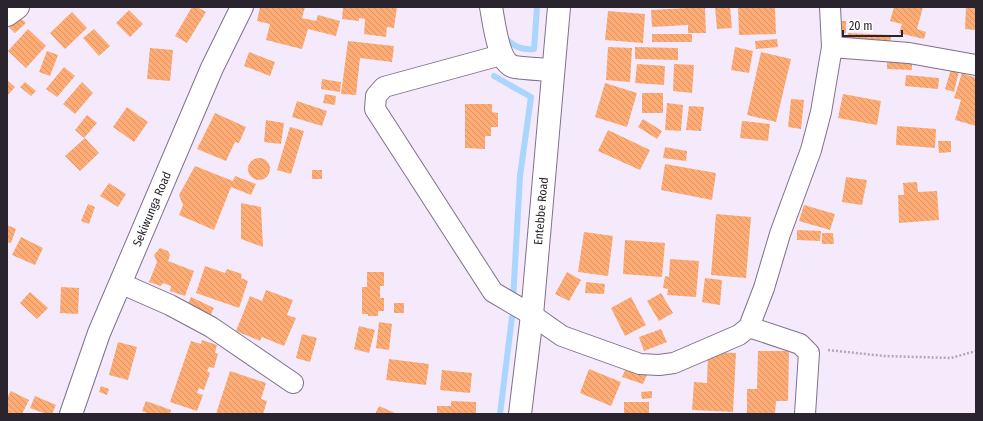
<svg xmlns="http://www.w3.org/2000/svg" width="983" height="421" font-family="'Fira Sans Condensed',sans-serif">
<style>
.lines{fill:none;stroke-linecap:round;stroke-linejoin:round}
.stream{stroke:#aad5fc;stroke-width:6}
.building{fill:url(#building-back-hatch)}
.minor-casing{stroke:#7f708a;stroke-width:22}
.tertiary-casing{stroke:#7f708a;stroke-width:24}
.secondary-casing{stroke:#7f708a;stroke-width:24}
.primary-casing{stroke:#7f708a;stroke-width:24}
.path{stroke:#b0a7b7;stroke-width:2.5;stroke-dasharray:2 2;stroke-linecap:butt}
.minor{stroke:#fff;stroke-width:20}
.tertiary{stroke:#fff;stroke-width:22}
.secondary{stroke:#fff;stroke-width:22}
.primary{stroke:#fff;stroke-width:22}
.labels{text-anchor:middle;stroke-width:3;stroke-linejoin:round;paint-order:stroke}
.street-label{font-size:12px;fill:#2a242e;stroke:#fff}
</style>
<defs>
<pattern id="building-back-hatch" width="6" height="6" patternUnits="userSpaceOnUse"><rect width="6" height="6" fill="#feac76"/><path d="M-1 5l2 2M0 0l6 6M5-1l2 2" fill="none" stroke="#da9466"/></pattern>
</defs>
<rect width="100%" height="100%" fill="#f4eafc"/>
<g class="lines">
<!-- stream -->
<path class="stream" d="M506,39C515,47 522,50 534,49L537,7
M494,76L531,97L520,176L513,300
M500,414L512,317"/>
</g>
<!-- building -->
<path class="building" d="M192,7H197L206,12L187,43L175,36Z
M260,7H305L302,18L316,21L318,15L340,21L336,36L308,29L302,49L266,40L270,24L257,21Z
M343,7H397L394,28L387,27L386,37L364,34L365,19L359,18V21L342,19Z
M705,7L706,33H688V25L652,27L651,10Z
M715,7H730L732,28L717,29Z
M738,7H775L776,34L739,35Z
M894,7H923L917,29L926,32L924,39L899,33L902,24L890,21Z
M966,7H976V30L965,29Z
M129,10L143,24L130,37L116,23Z
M608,11L645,14L643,43L605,40Z
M72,12L87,28L65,49L50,33Z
M19,17L26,23L15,33L9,27Z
M838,21H846V33H837Z
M28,29L46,46L26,68L8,51Z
M94,29L110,46L99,56L83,38Z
M848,33L891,35L890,47L847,44Z
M652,34H692V42H652Z
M777,39L778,47L756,49L755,41Z
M348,41L394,46L392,62L360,58L356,95L341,94Z
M608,47L632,48L630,82L606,80Z
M635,47L678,48V60L635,59Z
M735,47L753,51L749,73L731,70Z
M150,48L173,50L170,81L147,79Z
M47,51L58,55L50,76L39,72Z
M249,52L275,62L270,76L244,66Z
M761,52L791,59L776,122L747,115Z
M887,59L912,60V70L887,69Z
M637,64L665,66L664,85L635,83Z
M674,64L694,65L692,93L673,91Z
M64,67L75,76L57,97L46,89Z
M951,69L959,71L954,92L945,89Z
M962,73L976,78V126L955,120L961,100L954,98Z
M906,75L939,78L938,89L905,86Z
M322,79L341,82L340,92L321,89Z
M7,80L15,87L7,96Z
M25,82L36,91L31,96L20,87Z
M82,82L93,93L75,114L63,104Z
M605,83L637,93L627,127L595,117Z
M642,93H663V113H642Z
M325,94L336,96L335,105L323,103Z
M843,94L881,101L877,125L838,118Z
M791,99L804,100L801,129L788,127Z
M297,101L327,111L322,126L292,117Z
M667,103L683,105L681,131L665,130Z
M465,104H492V112L498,113V127H491V136H485V149L465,148Z
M689,106L704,107L701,131L686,130Z
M127,107L148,122L134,142L113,127Z
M215,113L246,127L239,143L235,142L226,161L197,149Z
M87,115L97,123L84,138L75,130Z
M643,119L662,131L657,139L638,127Z
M266,120L284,123L281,144L264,142Z
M742,121L770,124L768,141L740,138Z
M897,126L936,129L935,148L896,145Z
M290,127L304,131L291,174L277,170Z
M608,130L650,150L640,170L598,151Z
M85,138L99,153L80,171L65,156Z
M938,141H951V152L939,153Z
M665,147L687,151L686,161L663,158Z
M248 169a11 11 0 1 1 22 0a11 11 0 1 1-22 0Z
M665,164L716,173L712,200L661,190Z
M195,166L233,181L235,176L256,184L251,195L231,187L214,230L179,215L183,205L179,195Z
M312,170H322V179H312Z
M846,177L867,180L862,205L842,202Z
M917,182L918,192L937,191L939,220L899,223L898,195H904L903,183Z
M109,183L126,194L118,207L100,196Z
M241,203L261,207L263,247L241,239Z
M88,204L95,207L89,224L81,221Z
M804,205L835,214L830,230L799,221Z
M716,214L751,217L746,278L711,275Z
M7,225L16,229L11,243L7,242Z
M797,230L821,231L820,241L797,240Z
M584,232L613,236L608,276L578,272Z
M822,233H833L834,244H822Z
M21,237L43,248L35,265L12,255Z
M625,240L665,243L662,277L623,274Z
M160,248L168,251L170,255L168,261L194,271L185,296L170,291L171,286L163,283L161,286L149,282L157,262L154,255Z
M670,259L699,261L696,297L667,295L668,289L663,288L665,276L669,277Z
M205,266L225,273L227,269L242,274L241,278L248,281L239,308L196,293Z
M367,272H384V286H380V298H384V311H378V316H368V314H362V287H367Z
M567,272L581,280L569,301L555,294Z
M705,278L722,280L720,305L702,302Z
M586,282L605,284L604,294L585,293Z
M61,287L79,288L78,314L60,313Z
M266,290L293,300L287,315L296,318L284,346L262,337L260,341L236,331L250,296L262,301Z
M30,292L48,308L37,319L20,303Z
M661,293L673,313L659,321L647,301Z
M191,297L214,308L209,318L186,308Z
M631,297L646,325L625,336L611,308Z
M394,303H404V313H394Z
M379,322L392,324L389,350L376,348Z
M359,326L375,330L369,353L354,349Z
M661,329L667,342L644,351L639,337Z
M302,334L317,338L310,362L296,358Z
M202,340L217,345L215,353L218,354L214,368L209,367L207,371L210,373L204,390L199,388L197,393L203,395L197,411L170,402L191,341L201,344Z
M118,342L137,347L128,380L109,375Z
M758,351H789L788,401H776L775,414H747V389H757Z
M708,352L736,353L733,412L692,410L694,382L707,383Z
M389,359L429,364L426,385L386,380Z
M626,368L647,375L643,384L622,377Z
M589,369L621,382L611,406L580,393Z
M442,370L472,373L470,393L440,390Z
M230,371L266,383L261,399L267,401L263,414H216Z
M101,386L109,389L107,395L99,392Z
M11,391L29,400L22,414H7V398Z
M652,391V398L642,399L641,392Z
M35,396L56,405L52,414H46L30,408Z
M146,401L171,410L170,414H150L142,411Z
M451,401L476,402V414H437V406H451Z
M624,402H649V414H624Z
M379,406L397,414H375Z"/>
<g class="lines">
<defs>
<path id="minor" d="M832,47L909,53L976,65
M501,55L384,87L376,96L375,109L493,292L532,315L562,336L640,364L659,365L674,363L739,335L749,327L800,344L809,353L805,414
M120,283L170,305L211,327L293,383
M749,327L764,288L780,234L811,150L821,112L832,47L830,7"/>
<path id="tertiary" d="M7,15L18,7"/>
<path id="secondary" d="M491,7C494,22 498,64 515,67C527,69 540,69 552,70
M71,414L99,333L212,68L242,7"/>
<path id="primary" d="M520,414L532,315L559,7"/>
</defs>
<!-- minor casing -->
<use href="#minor" class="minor-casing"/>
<!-- tertiary casing -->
<use href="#tertiary" class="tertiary-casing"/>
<!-- secondary casing -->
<use href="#secondary" class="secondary-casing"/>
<!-- primary casing -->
<use href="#primary" class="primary-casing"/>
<!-- path -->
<path class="path" d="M828,350L884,356L951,358L976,351"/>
<!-- minor -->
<use href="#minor" class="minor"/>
<!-- tertiary -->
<use href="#tertiary" class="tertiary"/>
<!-- secondary -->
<use href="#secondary" class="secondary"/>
<!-- primary -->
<use href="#primary" class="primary"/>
</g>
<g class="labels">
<!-- street labels -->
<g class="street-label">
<text transform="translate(152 209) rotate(-67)" y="4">Sekiwunga Road</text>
<text transform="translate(541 211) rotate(-85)" y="4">Entebbe Road</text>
</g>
</g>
<!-- border -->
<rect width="983" height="421" fill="none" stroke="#2a242e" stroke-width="16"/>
<!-- scale -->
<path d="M843 30v6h59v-6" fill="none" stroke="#2a242e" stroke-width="2"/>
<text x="849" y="30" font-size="12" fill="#2a242e" stroke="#ffffff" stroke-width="3" paint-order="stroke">20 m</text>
</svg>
